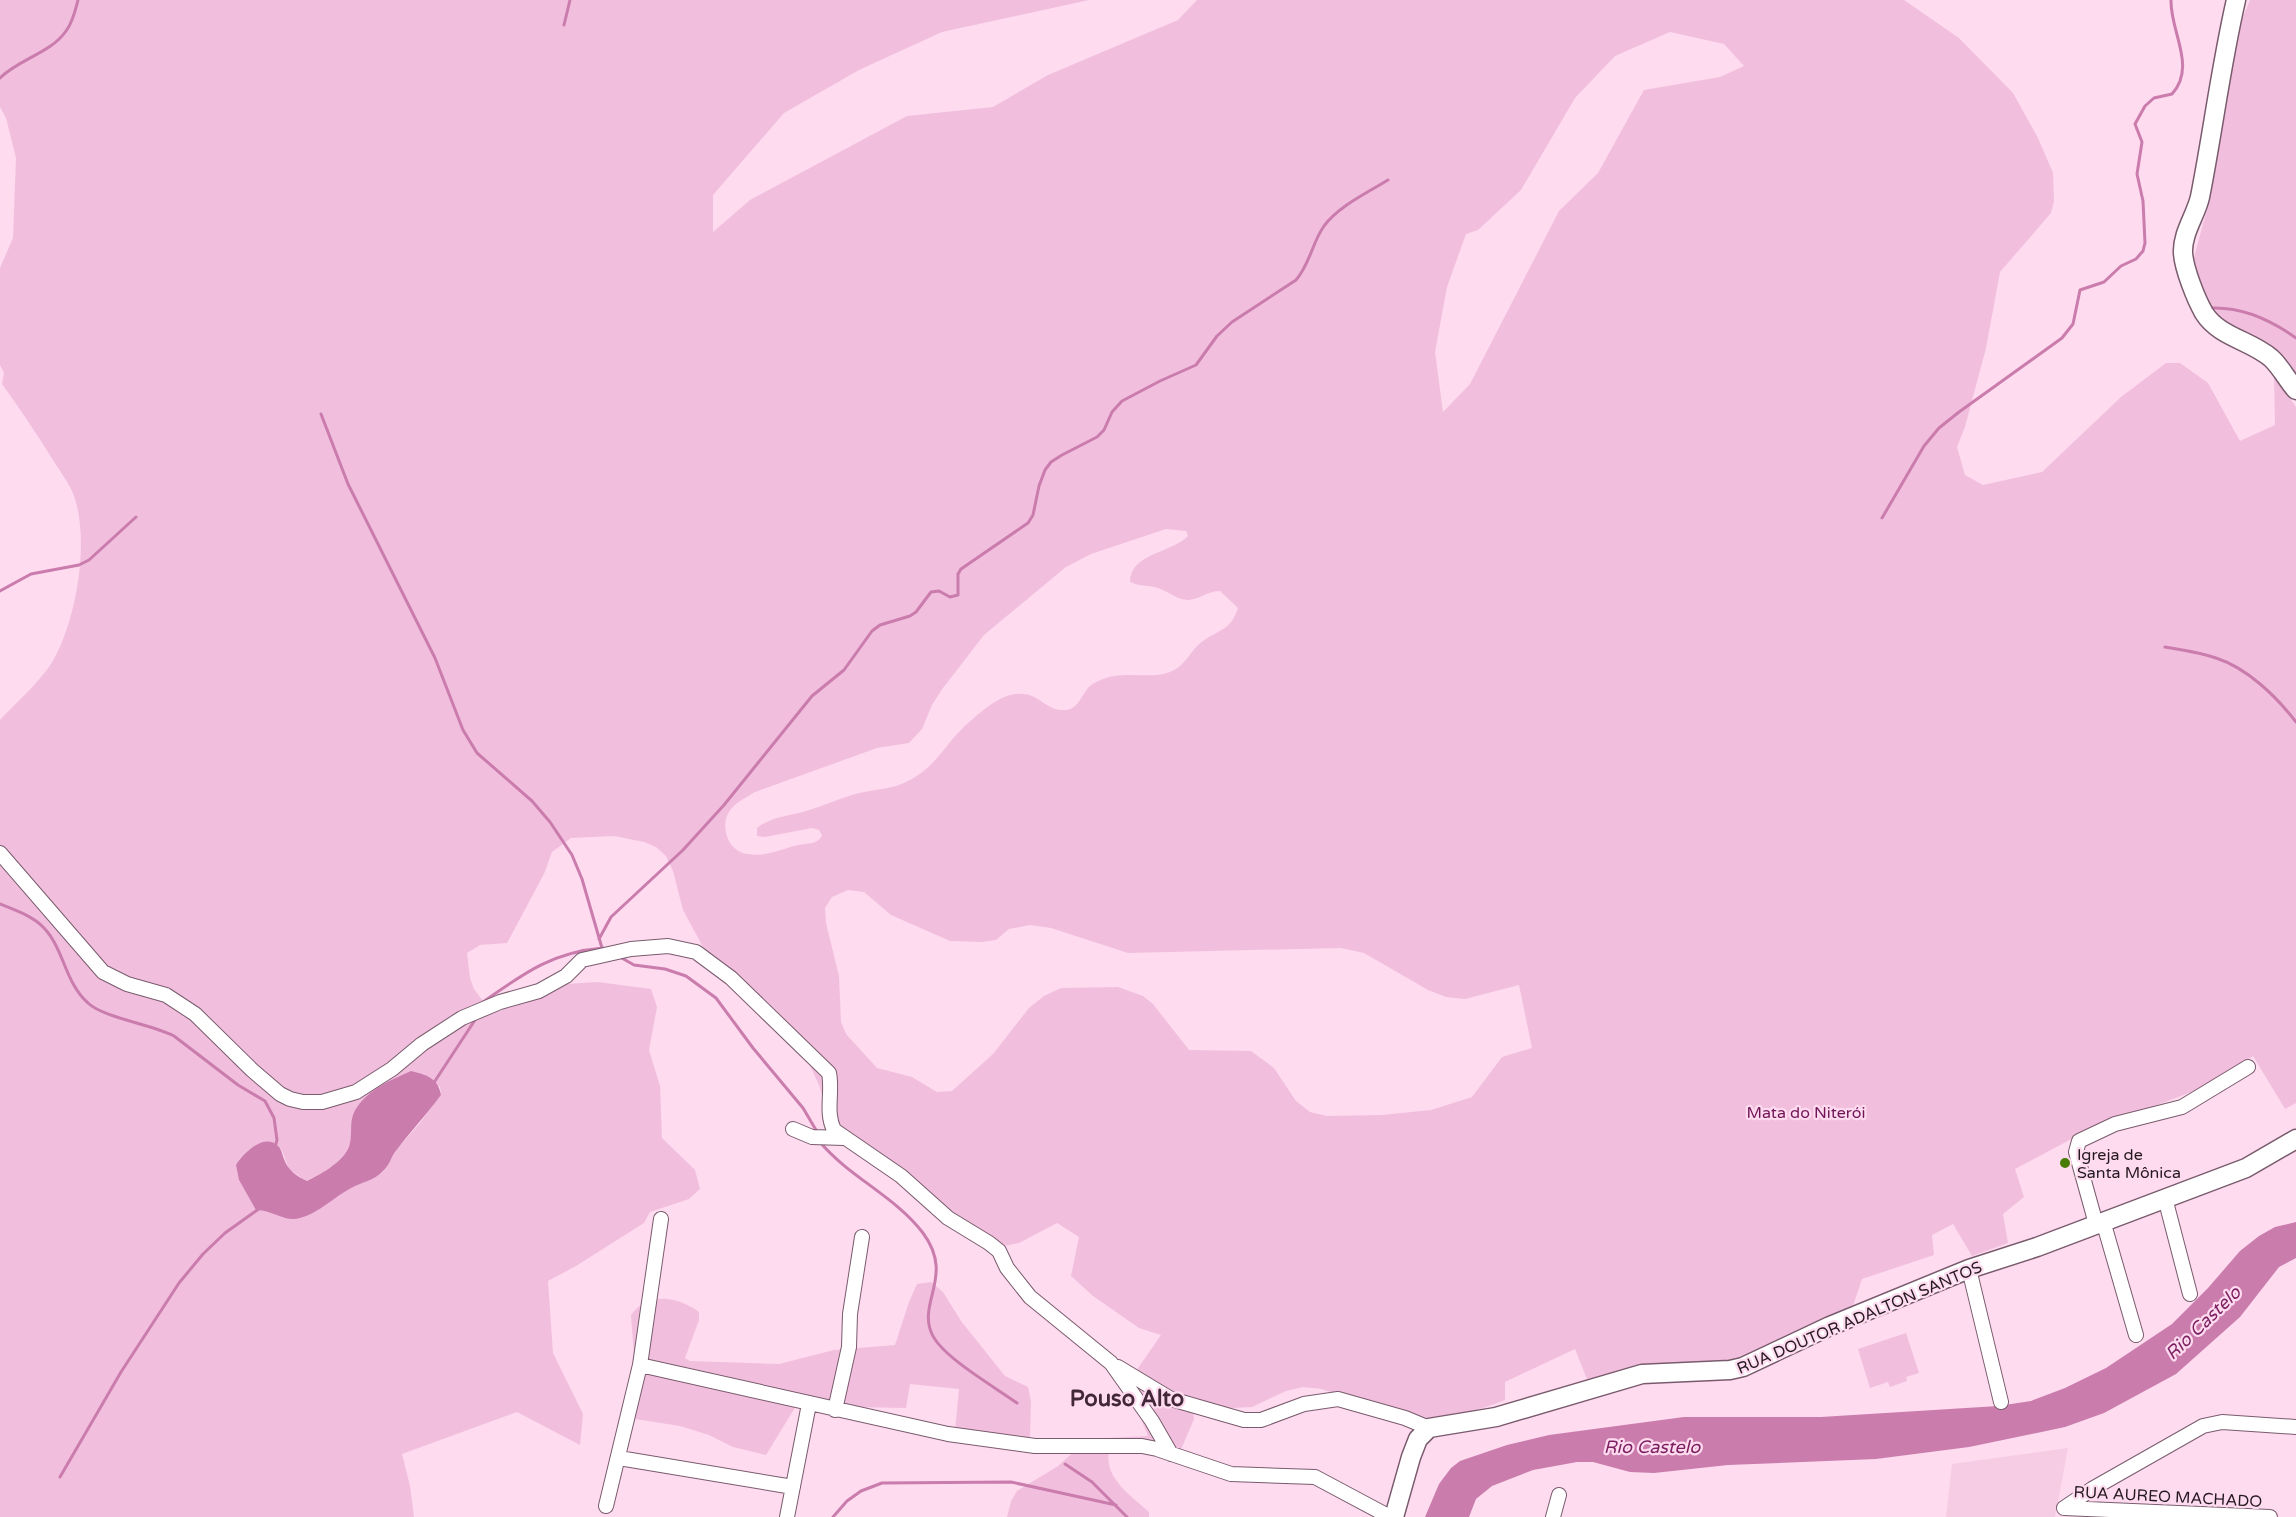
<svg xmlns="http://www.w3.org/2000/svg" width="2296" height="1517" font-family="'Varela Round',sans-serif">
<style>
.built{fill:#f6cce5}
.green{fill:#f1bfdd;fill-rule:evenodd}
.water{fill:#ca7cad}
.lines{fill:none;stroke-linecap:round;stroke-linejoin:round}
.stream{stroke:#ca7cad;stroke-width:3}
.minor-casing{stroke:#795b6d;stroke-width:16}
.major-casing{stroke:#795b6d;stroke-width:21}
.minor{stroke:#fff;stroke-width:14}
.major{stroke:#fff;stroke-width:18}
.poi-dot{fill:#497b06;stroke:#fedbef;stroke-width:2}
.labels{text-anchor:middle;stroke-width:4.5;stroke-linejoin:round;paint-order:stroke}
.park-label{font-size:16px;fill:#721558;stroke:#fedbef}
.poi-label{font-size:16px;fill:#251920;stroke:#fedbef;text-anchor:start}
.street-label{font-size:16px;fill:#251920;stroke:#fedbef}
.water-label{font-size:18px;font-style:italic;fill:#7b1f60;stroke:#fedbef}
.district-label{font-size:22px;font-weight:bold;fill:#412737;stroke:#fedbef}
</style>
<rect width="100%" height="100%" fill="#fedbef"/>
<!-- built -->
<path class="built" d="M2068,1448L2055,1517H1946L1952,1464Z"/>
<!-- green -->
<path class="green" d="M0,0H1089L942,32L859,70L784,113L713,195V232L750,200L907,116L993,107L1048,75L1178,20L1197,0H1904L1959,38L2013,93L2038,138L2053,173L2054,201L2051,213L2000,272L1986,348L1965,427L1957,447L1965,475L1983,485L2042,472L2121,397L2166,363H2180L2208,383L2240,441L2275,425L2274,376L2296,407V1103L2285,1109L2253,1056L2204,1087L2077,1136L2015,1169L2024,1197L2003,1214L2008,1243L1972,1256L1953,1224L1932,1235L1934,1255L1862,1279L1852,1309L1761,1356L1589,1384L1575,1349L1505,1382V1400C1477,1411 1450,1418 1419,1419L1321,1389L1303,1387L1286,1391L1252,1407L1232,1408L1212,1405L1191,1396L1194,1419L1177,1459L1135,1448L1109,1451C1104,1479 1131,1495 1149,1512V1517H1007L1011,1501L1017,1491L1058,1466L1088,1439L1148,1436L1127,1384L1161,1335L1139,1328L1093,1296L1071,1276L1079,1237L1057,1223L1019,1243L1004,1246L928,1211L845,1136L833,1130L819,1085L800,1044L735,984L703,947L683,910L673,871L666,856L656,847L644,842L614,836L571,838L552,852L544,874L507,943L480,945L467,953L470,978L474,989L483,1001L485,1016L531,1000L565,984L598,982L651,989L657,1007L649,1050L660,1086L662,1138L695,1170L700,1189L689,1199L650,1212L644,1223L576,1266L548,1281L553,1353L583,1414L580,1445L517,1412L402,1454L410,1486L414,1517H0V720C17,702 42,680 54,659C77,618 91,535 72,491C67,480 59,470 53,460C37,434 20,409 2,384L4,373L0,365V268L13,238L16,158L6,118L0,107ZM1670,32L1724,44L1744,66L1720,77L1644,90L1598,173L1559,211L1470,384L1443,412L1435,352L1447,287L1466,234L1478,230L1521,190L1575,98L1615,56ZM1166,529L1186,531L1188,536C1172,553 1130,553 1130,582C1142,587 1148,585 1158,588C1168,591 1177,600 1188,600C1200,599 1208,591 1220,591L1238,608C1231,630 1220,629 1203,641C1190,650 1186,666 1170,672C1149,680 1125,670 1103,679C1098,681 1091,684 1088,688C1081,696 1078,709 1066,710C1042,712 1039,686 1007,696C991,701 961,728 951,741C937,758 928,771 908,781C891,790 873,789 855,794C838,799 821,807 803,812C787,816 771,817 757,828V836L765,837L812,828L819,830L822,835C818,845 808,843 798,845C781,849 767,857 748,854C727,852 718,823 732,808C738,801 747,797 755,792L877,748L909,743L922,729L932,705L943,688L984,635L1066,567L1091,554ZM848,890L864,892L891,915L950,941L982,942L996,940L1009,929L1030,925L1051,928L1128,953L1341,948L1364,953L1428,990L1446,997L1465,999L1519,985L1532,1048L1502,1057L1472,1097L1431,1110L1382,1115L1327,1116L1310,1112L1296,1101L1274,1068L1251,1051L1189,1050L1153,1004L1143,996L1118,987L1061,988L1044,996L1029,1008L993,1054L952,1091L937,1092L912,1077L877,1068L846,1034L841,1022L839,976L826,923L825,908L832,897ZM440,1086L441,1095L419,1124L397,1149L385,1170L373,1179L351,1187L319,1209L283,1218L269,1211L256,1209L239,1180L281,1148L289,1169L306,1181C321,1174 346,1161 350,1144C352,1135 352,1124 353,1115Z
M2250,0H2296V381L2215,324L2192,265L2211,194L2221,132L2220,122L2227,94L2231,55L2238,29Z
M931,1282L943,1292L961,1321L1005,1376L1028,1387L1031,1401L1030,1437L1001,1442L955,1431L959,1389L910,1384L906,1408L796,1406L766,1455L733,1447L709,1435L680,1426L635,1419L641,1378L634,1356L631,1315C648,1292 677,1296 699,1312V1320L685,1358L690,1361L779,1364L834,1350L895,1345L909,1302L917,1284Z
M1906,1333L1919,1373L1906,1377L1907,1381L1890,1387L1888,1382L1870,1388L1858,1349Z"/>
<!-- water -->
<path class="water" d="M411,1071C427,1075 438,1078 441,1095C427,1114 409,1133 395,1152C391,1158 389,1166 383,1171C374,1181 362,1182 351,1188C334,1197 319,1213 300,1218C285,1223 271,1209 256,1210L239,1180L236,1165C243,1154 264,1132 278,1146C282,1150 282,1154 284,1159C288,1170 296,1176 307,1181C321,1174 347,1160 350,1143C352,1134 350,1123 353,1115C362,1092 391,1080 411,1071Z
M2296,1222V1258L2279,1267L2240,1317L2176,1374L2104,1413L2065,1427L1969,1447L1876,1459L1728,1465L1654,1473L1630,1472L1593,1462H1577L1533,1470L1492,1486L1476,1499L1469,1517H1425L1439,1484L1451,1468L1460,1461L1507,1445L1549,1435L1684,1417H1821L1998,1406L2031,1401L2065,1388L2106,1368L2172,1324L2208,1288L2240,1251L2259,1236L2275,1227Z"/>
<g class="lines">
<!-- stream -->
<path class="stream" d="M564,25L570,0
M0,78C19,59 51,53 66,31C73,22 75,11 78,0
M2212,308C2243,307 2271,320 2296,338
M321,414L348,484L435,658L463,730L477,753L532,801L550,822L572,855L582,879L602,948
M1882,518L1924,446L1939,428L1959,412L2062,338L2073,324L2080,290L2104,282L2121,266L2136,259L2143,251L2145,243L2143,201L2137,174L2142,142L2135,124L2145,106L2154,98L2172,94C2197,66 2170,32 2171,0
M0,591L31,574L79,565L89,560L136,517
M2165,647C2182,650 2199,652 2216,658C2247,668 2276,696 2296,722
M0,904C15,910 33,916 44,928C64,949 65,983 88,1003C104,1018 151,1024 174,1036L238,1085L265,1101L274,1118L277,1140L275,1147
M599,939L611,917L683,850L724,805L812,696L844,670L872,631L880,625L910,616L916,612L931,592L939,591L950,597L958,595V574L961,569L1028,523L1033,515L1039,486L1045,470L1051,462L1062,455L1097,437L1104,430L1112,412L1122,401L1160,381L1196,365L1217,336L1232,322L1296,280C1310,264 1312,243 1324,226C1339,206 1367,193 1388,180
M620,957L634,965L665,969L686,976L716,998L753,1048L803,1108L816,1130
M483,1002C523,974 552,952 603,948
M433,1084L477,1017
M820,1142C849,1177 895,1196 923,1233C955,1276 917,1302 932,1334C942,1357 995,1387 1017,1403
M1065,1464L1092,1482L1127,1517
M60,1477L121,1372L179,1283L203,1254L225,1233L260,1208
M833,1517L847,1501L861,1491L882,1483L1011,1482L1116,1505"/>
<defs>
<path id="minor" d="M0,853L103,972L127,984L166,995L195,1014L252,1070L280,1094L290,1099L303,1102H322L356,1092L392,1069L422,1044L462,1018L500,1002L539,991L566,976L582,960L631,949L668,946L696,952L731,978L829,1073C833,1092 825,1112 834,1130L901,1176L948,1218L989,1243L999,1251L1007,1268L1030,1297L1111,1363L1152,1421L1171,1454
M793,1129L812,1137L844,1138
M2165,1198L2190,1294
M2103,1221L2136,1335
M2096,1224L2076,1152L2079,1141L2115,1124L2182,1107L2248,1067
M1969,1269L2001,1402
M640,1365L948,1434L1035,1446H1142L1157,1449L1231,1474L1315,1477L1390,1517
M1118,1367L1171,1399L1244,1420H1261L1304,1404L1338,1399L1405,1418L1429,1428
M835,1410L849,1347L850,1314L862,1237
M619,1458L793,1487
M606,1506L640,1365L661,1219
M2064,1508L2092,1489L2203,1426L2222,1422L2296,1427
M2064,1508L2270,1517
M787,1517L809,1404
M1553,1517L1559,1495"/>
<path id="major" d="M2236,0C2221,65 2213,131 2200,197C2196,215 2182,233 2183,253C2184,269 2196,299 2204,313C2219,337 2250,340 2271,358C2281,367 2287,380 2296,390
M1394,1517L1411,1457L1418,1439L1429,1428L1496,1417L1642,1374L1730,1370L1743,1367L1830,1326L1969,1269L2037,1247L2246,1168L2296,1139"/>
</defs>
<!-- minor casing -->
<use href="#minor" class="minor-casing"/>
<!-- major casing -->
<use href="#major" class="major-casing"/>
<!-- minor -->
<use href="#minor" class="minor"/>
<!-- major -->
<use href="#major" class="major"/>
</g>
<!-- markers -->
<circle class="poi-dot" cx="2065" cy="1163" r="6"/>
<g class="labels">
<!-- park labels -->
<g class="park-label">
<text x="1806" y="1118">Mata do Niterói</text>
</g>
<!-- poi labels -->
<g class="poi-label">
<text x="2077" y="1160">Igreja de<tspan x="2077" dy="18">Santa Mônica</tspan></text>
</g>
<!-- street labels -->
<g class="street-label">
<text transform="translate(1859 1317) rotate(-23)" y="6">RUA DOUTOR ADALTON SANTOS</text>
<text transform="translate(2168 1496) rotate(3)" y="6">RUA AUREO MACHADO</text>
</g>
<!-- water labels -->
<g class="water-label">
<text transform="translate(2203 1323) rotate(-44)" y="6">Rio Castelo</text>
<text x="1652" y="1453">Rio Castelo</text>
</g>
<!-- district labels -->
<g class="district-label">
<text x="1127" y="1406">Pouso Alto</text>
</g>
</g>
</svg>
